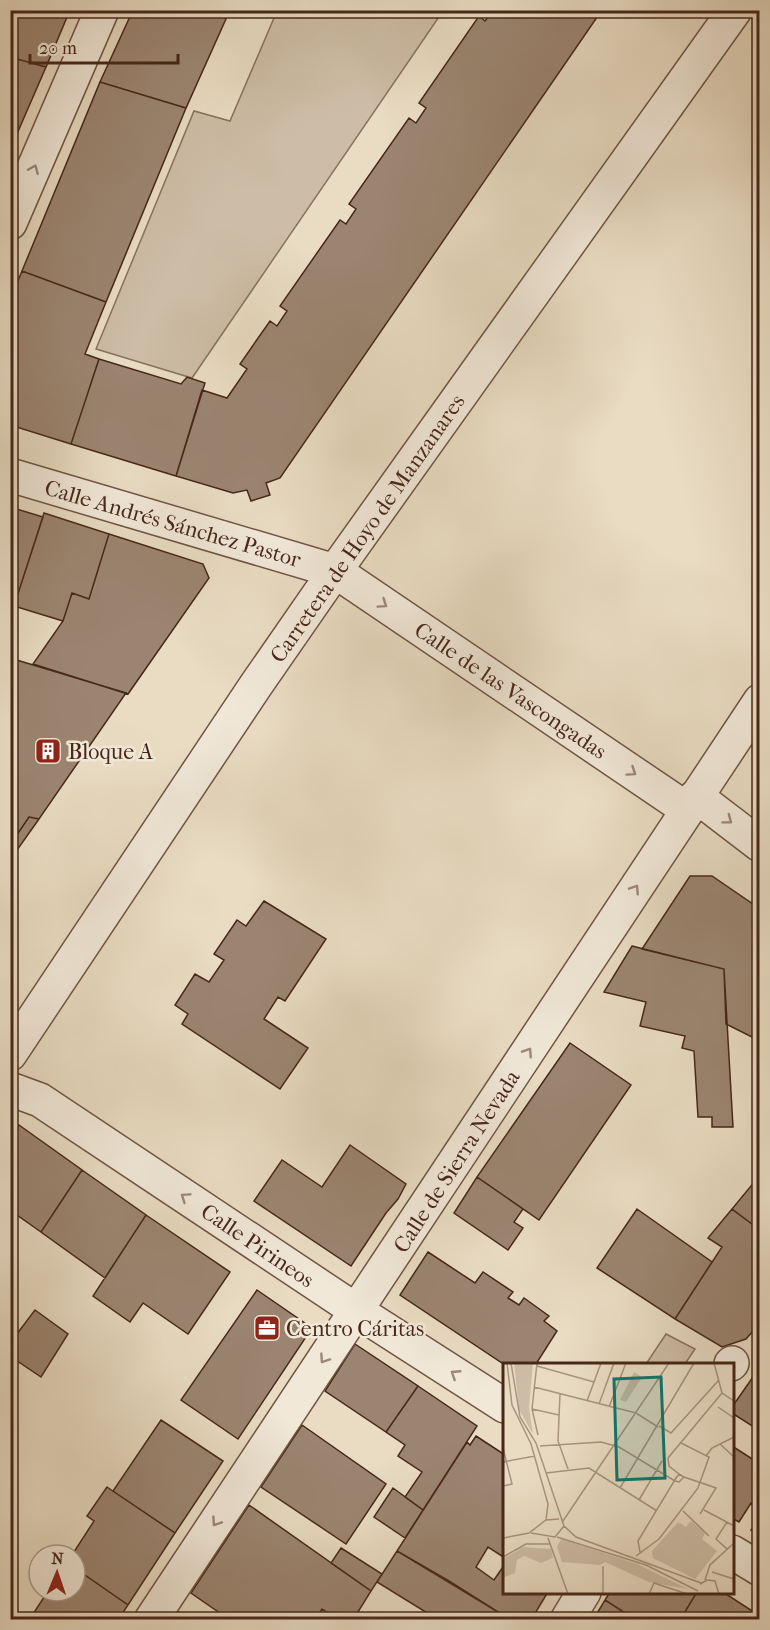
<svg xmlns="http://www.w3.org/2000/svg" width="770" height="1630" font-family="'IM FELL French Canon',serif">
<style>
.green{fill:#cdbda6;stroke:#8a7260;stroke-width:1.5}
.building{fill:#9b8571;stroke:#472719;stroke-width:1.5}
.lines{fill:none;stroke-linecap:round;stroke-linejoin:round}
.minor-casing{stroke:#705444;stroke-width:36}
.minor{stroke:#f1e8d8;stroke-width:33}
.oneway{stroke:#9c8878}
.labels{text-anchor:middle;stroke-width:5;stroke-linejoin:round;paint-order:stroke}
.street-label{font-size:22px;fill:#472719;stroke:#f1e8d8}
.poi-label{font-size:22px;fill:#472719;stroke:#f1e8d8;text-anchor:start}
.inset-road{fill:none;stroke:#a8947f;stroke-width:1.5}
.view{fill:#0f766e;fill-opacity:0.15;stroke:#0f766e;stroke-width:3}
.inset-edge{fill:none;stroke:#472719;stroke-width:3}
</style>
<rect width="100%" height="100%" fill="#e9dcc3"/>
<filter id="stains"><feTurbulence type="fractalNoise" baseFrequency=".00333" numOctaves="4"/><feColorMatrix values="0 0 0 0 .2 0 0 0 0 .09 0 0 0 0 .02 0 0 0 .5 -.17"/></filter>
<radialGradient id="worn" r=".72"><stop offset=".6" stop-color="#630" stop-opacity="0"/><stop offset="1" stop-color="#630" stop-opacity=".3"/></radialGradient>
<!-- green -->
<path class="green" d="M277,11H443L192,378L96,349L194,111L230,121Z
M666,1334L695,1349L685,1364H646Z"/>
<!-- building -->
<path class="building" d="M10,10H70L46,67L10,57Z
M230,10L186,108L100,82L133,10Z
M490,10H602L280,478L266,483L270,495L251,501L247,490L233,493L176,476L202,390L227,398L247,369L240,364L270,321L277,326L287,311L280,306L340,220L346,224L356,209L349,204L409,118L416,123L426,108L419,103L479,16L485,21L492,12Z
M10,57L46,67L16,136L10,134Z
M100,82L186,108L106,302L22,271Z
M10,134L16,136L10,149Z
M22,271L106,302L85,354L99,359L71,444L10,425V300Z
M99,359L181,384L187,377L205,383L176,476L71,444Z
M10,507L43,517L13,609L10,608Z
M44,513L109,534L89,599L72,593L63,621L14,606Z
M109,534L203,564L209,578L128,694L33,664L63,621L72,593L89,599Z
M10,658L126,693L39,819L29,817L10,845Z
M760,769V808L753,779Z
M29,817L39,819L10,860V845Z
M690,876H712L760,909V1041L726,1024L724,969L642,949Z
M264,901L326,939L285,1001L278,997L264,1019L308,1048L280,1089L182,1024L188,1014L175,1005L195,974L209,982L224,960L214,954L237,920L246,926Z
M632,946L724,969L733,1127H712V1117H698L694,1051L682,1048L685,1036L640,1026L646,1002L604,992Z
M570,1043L631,1085L539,1220L477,1177Z
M19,1125L82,1170L41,1232L10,1210V1137Z
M350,1145L406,1184L398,1199L386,1213L351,1266L254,1201L282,1160L322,1187Z
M82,1170L146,1215L105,1278L41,1232Z
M760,1175V1230L732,1209Z
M477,1177L523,1209L514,1222L523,1228L508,1250L454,1213Z
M637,1209L712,1262L675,1319L597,1268Z
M732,1209L760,1230V1323L746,1339L722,1347L675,1319L722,1247L708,1238Z
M146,1215L230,1272L188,1334L143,1303L130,1322L93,1296Z
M428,1252L475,1283L483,1272L513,1292L508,1298L519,1305L524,1298L549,1316L544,1321L557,1331L536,1364L505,1365L400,1295Z
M257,1290L312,1328L238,1439L181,1400Z
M35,1310L68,1334L41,1377L10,1356V1352L17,1342L13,1339Z
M355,1344L418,1386L386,1432L325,1391Z
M760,1367V1431L732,1413V1407Z
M418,1386L477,1426L423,1510L405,1497L422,1472L398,1456L405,1445L386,1432Z
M161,1420L223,1461L175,1533L113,1491Z
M302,1425L386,1484L346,1544L261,1487Z
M476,1436L505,1455V1558L488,1547L476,1567L494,1580L505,1564V1592H548L531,1620H511L397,1551L467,1442L470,1445Z
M732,1446L760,1464V1509L751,1503L739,1522L732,1518Z
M107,1487L175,1533L128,1605L75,1568V1555H72L94,1521L87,1516Z
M393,1488L423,1510L405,1538L374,1517Z
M249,1505L371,1591L353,1620H339L322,1609L315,1620H230L191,1593Z
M760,1519V1535L751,1530Z
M341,1548L382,1574L371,1591L331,1563Z
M397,1551L449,1581L511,1620H425L429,1614L377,1582Z
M75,1568L128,1605L118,1620H35L31,1617L48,1591H75Z
M610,1592H697L680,1620H636L605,1600Z
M697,1592H723L760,1616V1620H680Z
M605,1600L633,1618L636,1620H593Z
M179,1612L190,1620H174Z"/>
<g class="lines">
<defs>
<path id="minor" d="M10,223L102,10
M10,475L335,571L688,810
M696,796L760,845
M10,1054L256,685L335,571L735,10
M10,1089L40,1100L357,1311L505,1406
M731,1364L732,1363
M732,1552L760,1569
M151,1620L760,701
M567,1620L584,1592"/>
</defs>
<!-- minor casing -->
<use href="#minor" class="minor-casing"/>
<!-- minor -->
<use href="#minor" class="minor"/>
</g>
<!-- one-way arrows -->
<defs><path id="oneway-chevron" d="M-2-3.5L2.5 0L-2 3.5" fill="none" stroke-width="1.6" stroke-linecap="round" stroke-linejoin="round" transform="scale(1.5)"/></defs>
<g class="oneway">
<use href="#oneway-chevron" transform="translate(34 169) rotate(-67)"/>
<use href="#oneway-chevron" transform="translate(383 604) rotate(34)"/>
<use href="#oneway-chevron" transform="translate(632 772) rotate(34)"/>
<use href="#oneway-chevron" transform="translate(728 820) rotate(37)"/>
<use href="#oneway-chevron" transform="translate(635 889) rotate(-57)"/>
<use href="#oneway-chevron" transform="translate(528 1052) rotate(-57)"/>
<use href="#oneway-chevron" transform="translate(185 1197) rotate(-146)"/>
<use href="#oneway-chevron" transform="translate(324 1359) rotate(124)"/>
<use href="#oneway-chevron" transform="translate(455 1374) rotate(-147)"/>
<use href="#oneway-chevron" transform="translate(216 1522) rotate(124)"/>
</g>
<!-- icons -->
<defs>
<symbol id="building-square" viewBox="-11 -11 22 22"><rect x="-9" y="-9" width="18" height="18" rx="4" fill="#8f2418" stroke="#f1e8d8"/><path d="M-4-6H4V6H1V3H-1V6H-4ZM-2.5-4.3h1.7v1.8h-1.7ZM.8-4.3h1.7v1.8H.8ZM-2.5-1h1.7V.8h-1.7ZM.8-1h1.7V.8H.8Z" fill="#fff"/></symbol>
<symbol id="office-square" viewBox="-11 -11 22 22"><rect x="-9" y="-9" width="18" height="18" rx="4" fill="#8f2418" stroke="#f1e8d8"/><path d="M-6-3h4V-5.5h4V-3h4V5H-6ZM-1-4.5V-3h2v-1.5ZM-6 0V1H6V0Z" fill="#fff"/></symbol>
</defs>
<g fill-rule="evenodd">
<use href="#building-square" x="33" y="736" width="30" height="30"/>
<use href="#office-square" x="252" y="1313" width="30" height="30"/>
</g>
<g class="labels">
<!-- street labels -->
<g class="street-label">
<text transform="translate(173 523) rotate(16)" y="8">Calle Andrés Sánchez Pastor</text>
<text transform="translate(367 528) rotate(-55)" y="8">Carretera de Hoyo de Manzanares</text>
<text transform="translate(511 690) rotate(34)" y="8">Calle de las Vascongadas</text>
<text transform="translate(456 1161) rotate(-57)" y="8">Calle de Sierra Nevada</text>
<text transform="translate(258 1245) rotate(34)" y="8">Calle Pirineos</text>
</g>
<!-- poi labels -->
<g class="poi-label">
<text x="68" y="759">Bloque A</text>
<text x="286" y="1336">Centro Cáritas</text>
</g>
</g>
<!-- overview -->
<g transform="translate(503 1363)">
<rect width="231" height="231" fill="#e9dcc3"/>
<path d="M11,0H30L26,45L30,71L16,47ZM131,9L139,14L123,39L117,37ZM188,158L202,170L199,176L214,188L192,216L150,195L149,188L175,159L183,164ZM58,176L134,201L185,226L146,219L102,199L97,202L59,199L54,184ZM20,184L48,186L50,195L38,200L21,193L14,197L12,210L0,215V196Z" fill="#cdbda6"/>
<path class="inset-road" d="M4,0L9,42L28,81L45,141L43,157M8,0L17,54L33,80L61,163L73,174L198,220M34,0L29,46L35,72M211,0L219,30L231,38M34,3L91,19M31,24L133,50L155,64M57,31L55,78L65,106M84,38L98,0M96,41L111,0M106,44L123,0M215,44L231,55M29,46L56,52M156,63L168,70L215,18M217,81L231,94M37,83L98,79L116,84L172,118M0,85L9,121L0,123M203,93L209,85L231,74M0,99L32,93M43,110L86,105L154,148M176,111L166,103L165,95L219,30M181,114L213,125L197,151M117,125L191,0M136,137L159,98M201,147L231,163M180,148L206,173M60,158L166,0M224,159L213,176L224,186M28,170L52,174L61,163M54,174L143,202L195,228M0,175L26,170L43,157L56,156M45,175L65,231M137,189L135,178L173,115L176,111L181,114L176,119L172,118M133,193L156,176L195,125L206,94L178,80M0,194L23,181H48M209,209L231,216M202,217L207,202L231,180M197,221L204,217L212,218L216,231M100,231V203M146,231L151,220L184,231"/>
<path class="view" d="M158,14L162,115L114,117L111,16Z"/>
<rect width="231" height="231" class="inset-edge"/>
</g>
<!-- margin -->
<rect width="770" height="1630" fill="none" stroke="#e9dcc3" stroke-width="36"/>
<rect x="12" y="12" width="746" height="1606" fill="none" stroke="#472719" stroke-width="3"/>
<rect x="18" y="18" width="734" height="1594" fill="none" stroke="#472719" stroke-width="1.5"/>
<!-- north arrow -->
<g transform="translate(57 1573) rotate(2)"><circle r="28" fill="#f1e8d8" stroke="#ad9b8c" stroke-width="1.5"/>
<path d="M0-4.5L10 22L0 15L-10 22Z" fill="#8f2418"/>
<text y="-9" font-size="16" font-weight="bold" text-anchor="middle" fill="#472719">N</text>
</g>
<!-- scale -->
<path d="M30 54v9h148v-9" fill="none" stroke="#472719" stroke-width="3"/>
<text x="39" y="54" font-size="18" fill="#472719" stroke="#f1e8d8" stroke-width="4.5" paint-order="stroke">20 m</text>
<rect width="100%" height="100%" filter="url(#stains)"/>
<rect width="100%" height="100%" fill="url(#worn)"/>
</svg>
